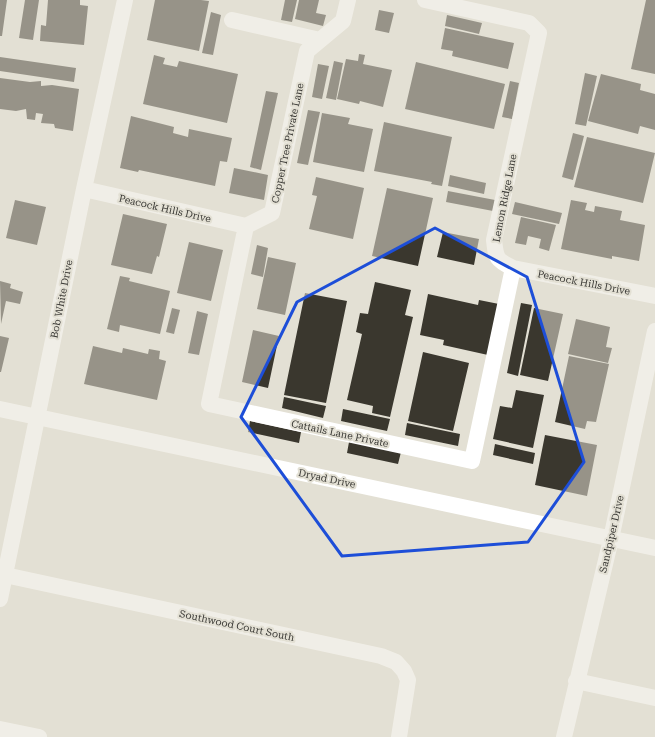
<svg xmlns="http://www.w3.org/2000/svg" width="655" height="737" font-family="'Roboto Serif',serif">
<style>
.building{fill:#3a372e}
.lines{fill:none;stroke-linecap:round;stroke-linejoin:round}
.minor{stroke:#fff;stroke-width:16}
.marked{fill:none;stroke:#1d4ed8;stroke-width:3;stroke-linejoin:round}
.labels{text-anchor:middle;stroke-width:4;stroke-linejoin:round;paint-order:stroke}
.street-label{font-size:10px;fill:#3a3935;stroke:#e3e0d4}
</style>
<rect width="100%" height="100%" fill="#e3e0d4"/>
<!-- building -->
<path class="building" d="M0,0H7L2,36H0Z
M25,0H39L33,40L19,38Z
M48,0H80V5L88,6L84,45L40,41L41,25L46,26Z
M155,0H201L209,1L199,51L147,40Z
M285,0H297L292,22L281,20Z
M299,0H319L316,13L326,15L323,26L295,19Z
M646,0H655V74L631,69Z
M379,10L394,13L389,33L375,30Z
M211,12L221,15L213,55L202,53Z
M447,15L482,23L479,34L445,26Z
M445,28L514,43L508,69L452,56L453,51L441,49Z
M359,54L365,55L363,64L392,70L383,107L360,101L359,104L337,99L346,59L358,61Z
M154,55L165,58L163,64L177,67L179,61L238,74L227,123L143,104Z
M0,57L76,68L74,82L0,71Z
M334,61L343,63L336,100L326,98Z
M416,62L505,84L494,129L405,109Z
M318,64L329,66L322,99L312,97Z
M585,73L597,76L586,126L575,124Z
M601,74L641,84L640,90L655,94V130L640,126L638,134L588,121Z
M0,78L30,82L41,81V86L52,85L79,89L73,131L55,128L54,124L41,123L43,114L36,113L35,120L27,119L26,109L16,111L0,109Z
M510,81L519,83L512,119L502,117Z
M266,91L278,93L261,170L250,167Z
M308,110L320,112L308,165L297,163Z
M322,113L350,118L348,124L373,129L364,172L313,162Z
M131,116L174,127L173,133L188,137L189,129L232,138L227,162L220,161L215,186L139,170L138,172L120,168Z
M384,122L452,137L442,186L431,184L432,182L374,171Z
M573,133L584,136L573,180L562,177Z
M587,137L655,153L643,203L574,187Z
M234,168L268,175L264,200L229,193Z
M450,175L486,183L484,194L448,186Z
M316,177L364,188L353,239L309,229L317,196L312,195Z
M387,188L433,198L418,266L372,256Z
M448,191L495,200L493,211L446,202Z
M15,200L46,207L37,245L6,238Z
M571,200L587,203L585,210L594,212L595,206L622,211L620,220L645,225L639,261L612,256V259L561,249Z
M515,202L562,213L559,224L512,214Z
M123,214L167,224L159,257L157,256L152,274L111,265Z
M521,217L556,225L549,251L539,248L541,239L528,236L526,245L515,243Z
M443,232L479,239L474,265L437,257Z
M189,242L223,250L211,301L177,293Z
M257,245L268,248L263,277L251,274Z
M268,257L296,263L285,315L257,309Z
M120,276L130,278L129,281L170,291L160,334L120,325L119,332L107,329Z
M0,281L11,284L10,288L23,292L20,304L6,301L1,324Z
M375,282L411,290L405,315L413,317L390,417L372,413L373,406L347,400L362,334L356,332L360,313L368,314Z
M305,293L347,301L326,403L284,395Z
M428,294L478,305L479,300L499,304L488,355L443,345L444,340L420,335Z
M521,303L532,305L518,376L507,373Z
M172,308L180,310L174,334L166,332Z
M534,308L563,314L548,381L520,375Z
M197,311L208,314L199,355L188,353Z
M576,319L610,327L606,347L612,348L608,363L568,354Z
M253,330L279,336L268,388L242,382Z
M0,336L9,338L1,372H0Z
M93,346L122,353L123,348L148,354L149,349L160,351L159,359L166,361L157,400L84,384Z
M423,352L469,363L453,431L408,421Z
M569,356L609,364L596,422L587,421L585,429L555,422Z
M516,390L544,395L533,448L493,439L500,406L512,408Z
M284,397L326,406L323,418L282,408Z
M343,409L390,419L387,431L341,421Z
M250,421L301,432L299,443L248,432Z
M407,423L460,434L458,446L405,435Z
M545,435L597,445L587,496L535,485Z
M349,442L401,452L398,464L347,453Z
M495,444L535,453L533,464L493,455Z"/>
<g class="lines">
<!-- minor -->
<path class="minor" d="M425,0L529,23L539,33L494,240C496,258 496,260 513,268L655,296
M232,20L320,40
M84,189L246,226
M246,226L209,404L472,461L513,268
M246,226L272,213L307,51L343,21L348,0
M0,409L655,548
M5,575L381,656L396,662L404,671L408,680L399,737
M0,599L84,189L125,0
M576,681L655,698
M0,729L39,737
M564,737L611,539L655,331"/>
</g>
<!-- marked area -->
<path d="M0 0H655V737H0ZM435,228L527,277L584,462L528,542L342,556L241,417L297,302Z" fill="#e3e0d4" fill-opacity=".55" fill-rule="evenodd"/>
<path class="marked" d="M435,228L527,277L584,462L528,542L342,556L241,417L297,302Z"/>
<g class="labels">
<!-- street labels -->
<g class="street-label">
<text transform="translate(287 143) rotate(-78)" y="4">Copper Tree Private Lane</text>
<text transform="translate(504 198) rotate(-79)" y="4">Lemon Ridge Lane</text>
<text transform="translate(165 208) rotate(13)" y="4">Peacock Hills Drive</text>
<text transform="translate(584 282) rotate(11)" y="4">Peacock Hills Drive</text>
<text transform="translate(61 299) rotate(-79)" y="4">Bob White Drive</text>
<text transform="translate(340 433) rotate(12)" y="4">Cattails Lane Private</text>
<text transform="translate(327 478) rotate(12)" y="4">Dryad Drive</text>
<text transform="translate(611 534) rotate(-77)" y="4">Sandpiper Drive</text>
<text transform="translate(237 625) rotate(12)" y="4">Southwood Court South</text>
</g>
</g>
</svg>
